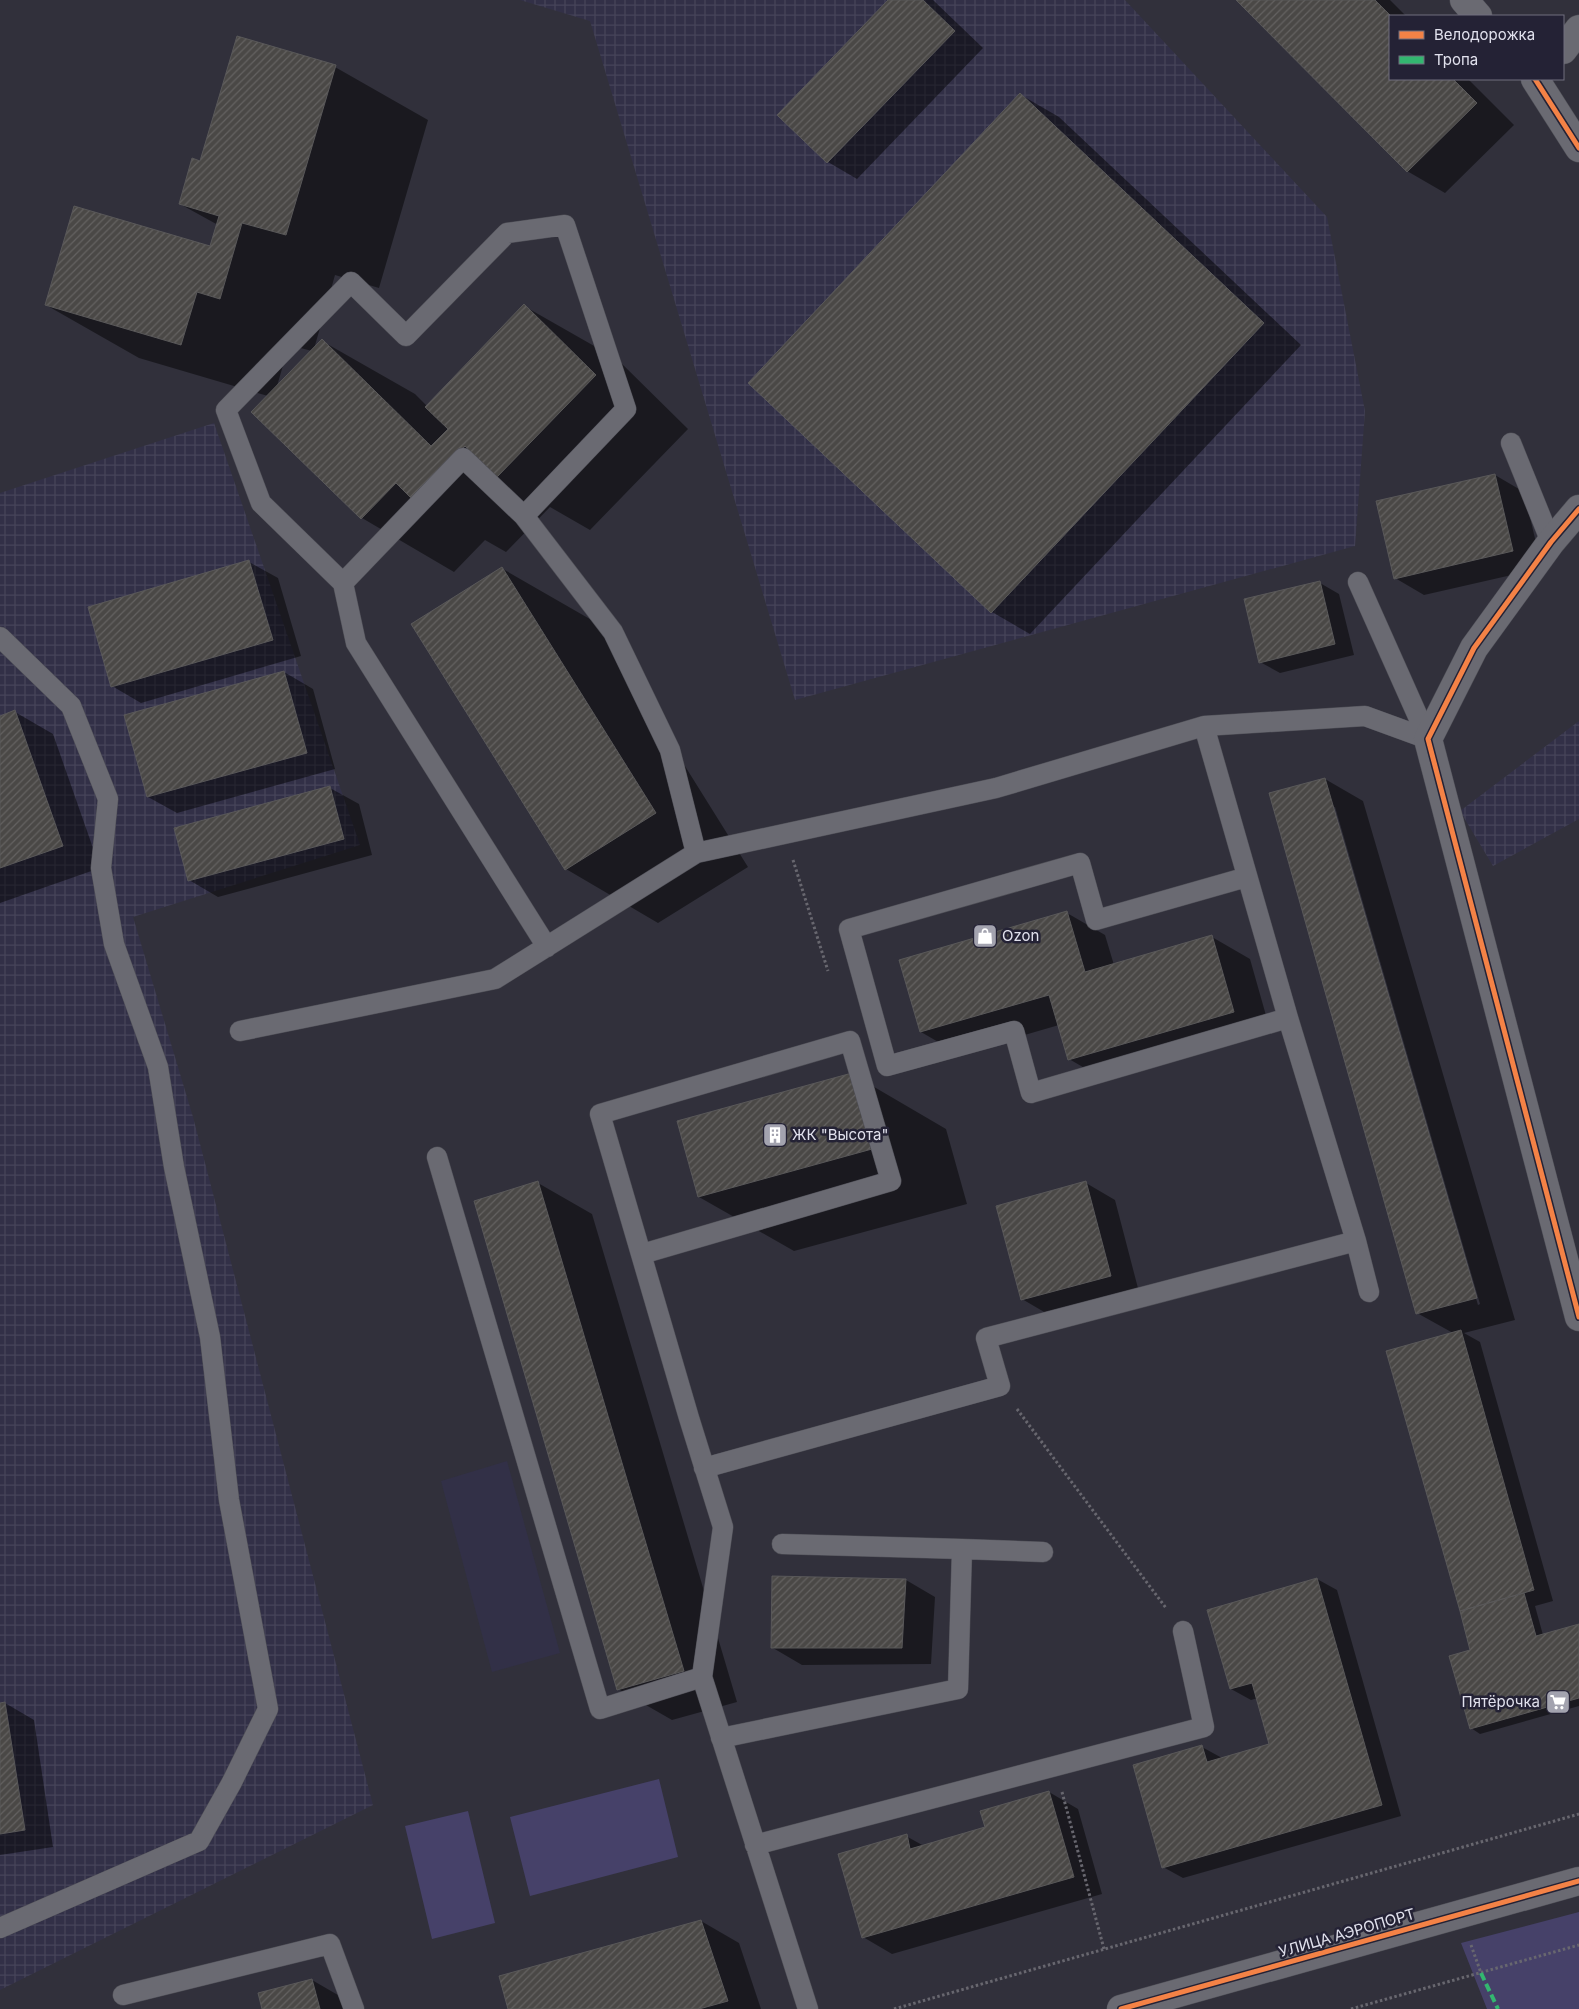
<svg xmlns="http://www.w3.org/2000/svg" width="1579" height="2009" font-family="Inter,sans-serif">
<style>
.built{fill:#323047}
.industrial{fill:url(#industrial-grid)}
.park{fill:#464169}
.shadow{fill:#0007;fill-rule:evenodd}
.building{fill:url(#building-hatch);stroke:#595859}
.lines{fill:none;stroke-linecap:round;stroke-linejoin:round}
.lane-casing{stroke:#4e4e56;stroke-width:21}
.street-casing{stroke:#4e4e56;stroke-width:29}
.path{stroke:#68676f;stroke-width:3;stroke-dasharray:2.5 2.5;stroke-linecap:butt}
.lane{stroke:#6a6a72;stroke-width:20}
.street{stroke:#6a6a72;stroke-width:28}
.quiet{stroke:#33b770;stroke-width:4;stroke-dasharray:8 4;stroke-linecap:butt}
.cycleway-casing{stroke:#242235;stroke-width:8}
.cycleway{stroke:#f48246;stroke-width:5}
.labels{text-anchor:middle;stroke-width:5;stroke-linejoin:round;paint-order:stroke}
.poi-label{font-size:15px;fill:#e1e1ed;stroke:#242235;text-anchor:start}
.street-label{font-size:15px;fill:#e1e1ed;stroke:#242235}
</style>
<defs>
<pattern id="industrial-grid" width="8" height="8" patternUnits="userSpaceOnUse" patternTransform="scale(1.25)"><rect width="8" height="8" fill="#323047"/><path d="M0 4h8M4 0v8" fill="none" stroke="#464459"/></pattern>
<pattern id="building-hatch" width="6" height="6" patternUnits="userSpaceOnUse" patternTransform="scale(1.25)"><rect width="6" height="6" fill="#4a4846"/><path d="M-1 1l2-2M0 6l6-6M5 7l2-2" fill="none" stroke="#646261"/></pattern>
</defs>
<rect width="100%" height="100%" fill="#31303b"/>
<!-- built -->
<path class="built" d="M507,1461L560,1653L492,1672L441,1481Z"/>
<!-- industrial -->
<path class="industrial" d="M520,0H1125L1327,217L1365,411L1355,546L795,700L590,21Z
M214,423L360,845L133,917L193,1117L373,1805L0,1990V493Z
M1579,721V819L1493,866L1460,811Z"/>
<!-- park -->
<path class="park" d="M659,1779L678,1857L530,1896L510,1817Z
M468,1811L495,1923L432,1939L405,1826Z
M1579,1912V2009H1487L1461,1943Z"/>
<!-- shadow -->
<path class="shadow" d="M890,0H933L983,48L857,179L828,162Z
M1238,0H1390L1406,16H1390V79H1468L1514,125L1445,193L1407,171Z
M335,67L428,120L379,288L335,275L314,349L322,341L415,394L427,406L524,306L617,359L688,429L590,530L550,507L506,552L485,540L454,572L362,518L253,412L268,396L139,358L46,305L211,248L218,225L180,204L201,162ZM289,345L312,351L277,386Z
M1021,95L1059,117L1301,345L1030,634L992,612Z
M1495,475L1524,492L1542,568L1424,595L1395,578Z
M249,562L278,578L301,656L141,703L112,686Z
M503,569L595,622L748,867L658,923L566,869Z
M1320,583L1339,594L1354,655L1280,673L1260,662Z
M284,672L313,689L335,769L177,813L148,797Z
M15,712L53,734L100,868L0,903V717Z
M1325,779L1363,801L1515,1320L1464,1333L1480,1342L1553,1601L1535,1606L1543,1635L1579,1625V1706L1480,1734L1471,1728L1472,1650L1388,1352L1453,1333L1417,1313ZM1332,807H1335L1480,1304L1478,1305Z
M330,788L359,804L372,855L218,897L189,880Z
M1067,913L1105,935L1114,965L1212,937L1250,959L1271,1033L1107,1081L1069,1059L1059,1025L959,1054L921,1032Z
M852,1074L946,1129L967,1204L794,1251L699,1197Z
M538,1183L592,1214L737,1702L672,1720L618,1689Z
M1086,1183L1115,1200L1139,1292L1051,1316L1022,1299Z
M1317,1579L1337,1590L1401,1816L1183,1878L1163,1867L1202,1747L1222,1758L1271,1745L1258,1698L1251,1700L1231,1689L1209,1610Z
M906,1580L935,1597L931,1664L802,1665L773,1648Z
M5,1703L34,1720L53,1847L0,1855V1704Z
M1049,1792L1078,1809L1102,1894L892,1954L863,1937L906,1836L924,1846L986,1828Z
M701,1921L739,1943L761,2009H509Z
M312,1980L350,2002L352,2009H263Z"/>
<!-- building -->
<path class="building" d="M888,0H923L955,31L827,163L777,115Z
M1236,0H1375L1391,16L1390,79H1453L1477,103L1407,172Z
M237,36L336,65L286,235L242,223L220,299L197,292L181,345L45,305L74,206L210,246L219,216L179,204L192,158L200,161Z
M1020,93L1264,323L991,613L748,383Z
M524,304L596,375L497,477L465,446L413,500L396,483L361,519L251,412L322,339L431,446L448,429L425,407Z
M1495,474L1513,551L1394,579L1376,501Z
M249,560L273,640L111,687L88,607Z
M502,567L656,813L565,870L411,624Z
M1320,581L1335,644L1259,663L1244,599Z
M284,671L307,753L147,797L124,715Z
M15,710L63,846L0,868V716Z
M1325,778L1477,1298L1416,1314L1269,793Z
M330,786L344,839L188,881L174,828Z
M1067,911L1085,972L1212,935L1234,1012L1068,1060L1049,995L920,1032L899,960Z
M852,1073L872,1149L698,1197L677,1121Z
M538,1181L684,1671L617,1690L474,1201Z
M1086,1181L1111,1276L1021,1300L996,1206Z
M1461,1330L1534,1590L1460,1611L1386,1351Z
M772,1576L906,1579L902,1648H771Z
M1317,1578L1382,1805L1162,1868L1133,1765L1202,1745L1207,1762L1269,1744L1252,1683L1230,1689L1207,1610Z
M1524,1593L1536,1636L1579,1624V1698L1470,1729L1449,1656L1470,1650L1460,1611Z
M5,1702L25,1830L0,1834V1703Z
M1049,1791L1074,1877L862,1938L838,1854L907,1834L910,1849L985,1827L980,1811Z
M701,1920L728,2001L699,2009H508L499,1976Z
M312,1979L320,2009H262L258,1993Z"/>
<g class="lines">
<defs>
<path id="lane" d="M1511,443L1551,542
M524,516L626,409L565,225L507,233L406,336L351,282L226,410L261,503L343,583L463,458L524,516L613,632L670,750L696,853L996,788L1204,726
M1358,582L1428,739
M343,583L356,643L547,947
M0,637L71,706L108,799L101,868L114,944L158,1067L174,1167L210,1337L229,1500L268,1709L232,1782L199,1841L0,1928
M1247,877L1096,920L1080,863L849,929L887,1066L1014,1031L1031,1093L1288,1018
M240,1031L495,979L696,853
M437,1157L600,1709L702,1677L808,2009
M642,1254L891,1181L850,1041L600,1114L689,1418L723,1527L702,1677
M1369,1292L1356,1241L1288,1018L1204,726L1365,716L1428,739
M704,1468L1000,1386L986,1338L1356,1241
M962,1549L1043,1552
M721,1738L958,1689L962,1549L782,1544
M755,1845L1204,1727L1183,1631
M123,1995L330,1944L354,2009"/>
<path id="street" d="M1464,0L1478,16
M1563,50L1579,29
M1535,79L1579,148
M1579,509L1551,542L1474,648L1428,739L1579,1317
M1121,2009L1579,1881"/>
</defs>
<!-- lane casing -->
<use href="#lane" class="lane-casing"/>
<!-- street casing -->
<use href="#street" class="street-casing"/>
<!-- path -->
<path class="path" d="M793,860L828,971
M1017,1409L1166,1608
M1062,1792L1104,1949
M1471,1945L1481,1973
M894,2009L1579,1814
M1351,2009L1579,1945"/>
<!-- lane -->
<use href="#lane" class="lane"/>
<!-- street -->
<use href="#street" class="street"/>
<!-- quiet -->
<path class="quiet" d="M1481,1973L1498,2009"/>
<defs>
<path id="cycleway" d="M1535,79L1579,148
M1579,509L1551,542L1474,648L1428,739L1579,1317
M1121,2009L1579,1881"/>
</defs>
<!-- cycleway casing -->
<use href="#cycleway" class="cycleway-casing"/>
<!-- cycleway -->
<use href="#cycleway" class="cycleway"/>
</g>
<!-- icons -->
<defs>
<symbol id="shop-square" viewBox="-11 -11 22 22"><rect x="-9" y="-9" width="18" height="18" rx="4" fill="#a3a3af" stroke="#242235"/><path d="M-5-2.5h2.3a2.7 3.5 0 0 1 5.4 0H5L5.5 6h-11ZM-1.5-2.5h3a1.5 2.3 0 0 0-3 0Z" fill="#fff"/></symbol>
<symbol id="building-square" viewBox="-11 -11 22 22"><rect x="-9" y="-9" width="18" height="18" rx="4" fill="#a3a3af" stroke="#242235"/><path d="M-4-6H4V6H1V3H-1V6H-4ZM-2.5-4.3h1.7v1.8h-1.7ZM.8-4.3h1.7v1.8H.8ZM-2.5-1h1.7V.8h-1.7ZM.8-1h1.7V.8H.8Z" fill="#fff"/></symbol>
<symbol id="supermarket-square" viewBox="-11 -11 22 22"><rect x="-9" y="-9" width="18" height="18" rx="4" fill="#a3a3af" stroke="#242235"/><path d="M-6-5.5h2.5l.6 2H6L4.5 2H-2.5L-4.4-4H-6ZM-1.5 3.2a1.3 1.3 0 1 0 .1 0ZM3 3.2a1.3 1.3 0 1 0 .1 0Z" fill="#fff"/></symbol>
</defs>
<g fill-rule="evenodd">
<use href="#shop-square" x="971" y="922" width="28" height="28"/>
<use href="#building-square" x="761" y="1121" width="28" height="28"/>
<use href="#supermarket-square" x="1544" y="1688" width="28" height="28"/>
</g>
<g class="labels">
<!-- poi labels -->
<g class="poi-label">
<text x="1002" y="941">Ozon</text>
<text x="792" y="1140">ЖК "Высота"</text>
<text x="1540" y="1707" text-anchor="end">Пятёрочка</text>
</g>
<!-- street labels -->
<g class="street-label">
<text transform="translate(1347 1933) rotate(-16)" y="5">УЛИЦА АЭРОПОРТ</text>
</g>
</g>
<!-- legend -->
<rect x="1389" y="15" width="175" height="65" fill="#242235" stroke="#706e7f"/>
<rect x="1399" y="31" width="25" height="8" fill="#f48246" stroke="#706e7f"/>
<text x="1434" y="40" font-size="15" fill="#e1e1ed">Велодорожка</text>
<rect x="1399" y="56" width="25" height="8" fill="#33b770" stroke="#706e7f"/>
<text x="1434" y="65" font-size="15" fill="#e1e1ed">Тропа</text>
</svg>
